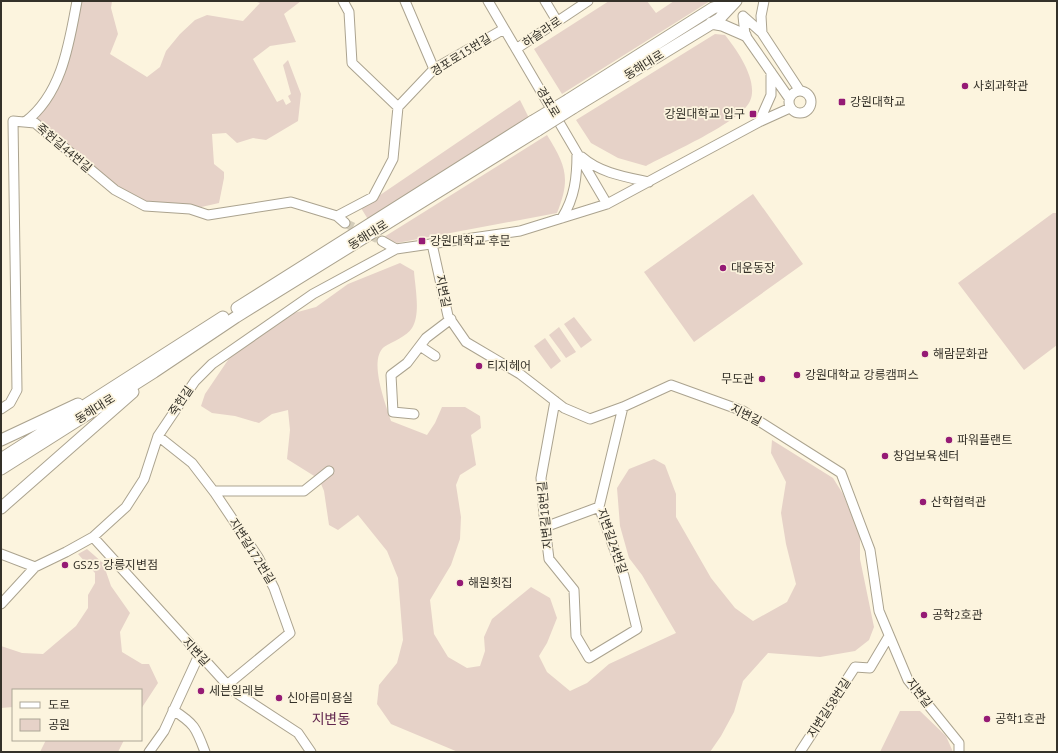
<svg xmlns="http://www.w3.org/2000/svg" width="1058" height="753" font-family="'PT Sans','Noto Sans KR',sans-serif">
<style>
.green{fill:#e6d2c8}
.lines{fill:none;stroke-linecap:round;stroke-linejoin:round}
.minor-tunnel{stroke:#d4cdba;stroke-width:9;stroke-dasharray:9 4.5;stroke-linecap:butt}
.minor-casing{stroke:#aba38f;stroke-width:11}
.major-casing{stroke:#aba38f;stroke-width:13}
.minor{stroke:#fff;stroke-width:9}
.major{stroke:#fff;stroke-width:11}
.major-bridge-casing{stroke:#aba38f;stroke-width:13;stroke-linecap:butt}
.major-bridge{stroke:#fff;stroke-width:11}
.poi-dot{fill:#951a75;stroke:#fcf4de;stroke-width:1.5}
.labels{text-anchor:middle;stroke-width:3.5;stroke-linejoin:round;paint-order:stroke}
.street-label{font-size:12px;fill:#343129;stroke:#fcf4de}
.poi-label{font-size:12px;fill:#343129;stroke:#fcf4de;text-anchor:start}
.quarter-label{font-size:14px;fill:#62274f;stroke:#fcf4de}
</style>
<rect width="100%" height="100%" fill="#fcf4de"/>
<!-- green -->
<path class="green" d="M79,1H112L111,8L118,34L110,54L147,77L160,67L166,51L180,34L195,20L207,15L243,21L260,3L254,1H301L284,14L296,42L270,46L253,59L277,102L283,99L286,105L291,102L288,96L291,94L283,65L288,60L301,94L298,121L266,140L253,138L237,143L226,133L212,134L214,164L224,172V178L219,203L197,208L145,204L115,188L36,119V114L52,96Z
M609,1H647L656,13L674,1H710L562,94L534,49Z
M715,34L725,35C737,50 759,81 750,101C741,122 668,154 646,166L618,158L591,143L576,120Z
M520,100L529,118L369,221L361,208Z
M547,135C566,166 571,178 557,213L397,243L384,237Z
M753,194L803,264L694,342L644,272Z
M1053,213H1057V345L1024,370L958,283Z
M400,263L414,271C415,287 421,314 412,328C407,336 392,342 384,347C368,360 386,405 391,421L427,435L435,423L442,407H465L480,416L481,428L471,435L476,465L460,475L456,485L461,517L460,539L451,565L430,600L434,634L448,657L467,668L480,666L485,651L484,637L492,619L531,587L550,598L557,618L547,643L539,656L547,672L570,691L587,683L609,664L676,633L642,575L629,558L620,526L617,488L629,469L654,459L665,465L676,494V517L711,578L735,608L753,621L787,602L796,584L786,544L781,513L786,482L771,453L772,440L833,478L843,494L860,536V559L874,627L869,640L855,651L820,657L768,653L743,681L734,712L721,736L710,752H458L391,724L377,704L379,685L397,663L403,640L398,578L387,551L358,515L338,530L329,525L324,491L319,479L287,459L290,430L288,410L272,414L259,423L235,416L212,413L201,406L205,394L230,357L294,313L316,307L348,284Z
M574,317L592,340L581,348L564,324Z
M559,327L576,352L566,358L549,335Z
M545,338L561,361L551,369L534,346Z
M87,549L103,563L111,586L130,613L120,632L122,652L142,664H149L158,683L141,709V690H13V707L1,708V646L22,653L43,654L76,626L88,608V595L95,583V573L78,554Z
M900,711H920L946,736L953,752H880Z
M46,740H124L118,752H40Z"/>
<g class="lines">
<!-- minor-tunnel -->
<path class="minor-tunnel" d="M345,223L382,241"/>
<defs>
<path id="minor" d="M343,1L349,12L352,63L398,107
M405,1L434,69
M488,1L607,204
M545,1L557,21
M762,33L761,16L764,1
M516,49L588,1
M789 102a11 11 0 1 1 22 0a11 11 0 1 1-22 0Z
M789,98L745,35L743,16L762,33L800,91
M25,122C62,94 69,44 77,1
M759,122L771,95V72
M582,157C600,173 626,177 649,182
M337,216L373,197L393,159L398,107L434,69L504,29
M562,218C575,197 577,177 577,153
M382,241L396,249
M432,244L448,316L466,342L520,374L564,408L590,419L623,407L671,385L743,411L841,473L870,550L879,611L908,680L959,743V752
M420,346L435,356
M555,401L541,478L545,527L549,559L574,590L576,636L589,658L637,629L624,576L599,507L623,407
M1,409L10,403L17,390L13,121L35,123L115,190L145,206L190,209L208,215L291,202L337,216L345,223
M414,414L393,412L391,375L407,363L426,338L451,319
M158,436L192,463L215,493L258,557L274,588L290,633L227,685
M214,491H304L329,471
M545,527L599,507
M93,537L232,690L298,733L311,752
M1,554L35,567L66,552L93,537L126,507L144,479L158,436L195,381L212,364L313,294L396,249L520,231L607,204L759,122L790,108
M1,604L35,567
M173,710C195,724 196,728 205,752
M149,752L164,731L199,655
M800,752L855,667L870,668L889,636"/>
<path id="major" d="M711,23L722,25L745,35
M568,100L713,8L736,1
M573,108L719,19L735,2
M237,308L533,121
M1,440L78,404
M1,459L223,317
M1,469L154,372L236,317L538,130
M1,508L133,392"/>
</defs>
<!-- minor casing -->
<use href="#minor" class="minor-casing"/>
<!-- major casing -->
<use href="#major" class="major-casing"/>
<!-- minor -->
<use href="#minor" class="minor"/>
<!-- major -->
<use href="#major" class="major"/>
<defs>
<path id="major-bridge" d="M533,121L568,100
M538,130L573,108"/>
</defs>
<!-- major-bridge casing -->
<use href="#major-bridge" class="major-bridge-casing"/>
<!-- major-bridge -->
<use href="#major-bridge" class="major-bridge"/>
</g>
<!-- markers -->
<g class="poi-dot">
<circle cx="965" cy="86" r="4"/>
<rect x="838" y="98" width="8" height="8" rx="2"/>
<rect x="749" y="110" width="8" height="8" rx="2"/>
<rect x="418" y="237" width="8" height="8" rx="2"/>
<circle cx="723" cy="268" r="4"/>
<circle cx="925" cy="354" r="4"/>
<circle cx="479" cy="366" r="4"/>
<circle cx="797" cy="375" r="4"/>
<circle cx="762" cy="379" r="4"/>
<circle cx="949" cy="440" r="4"/>
<circle cx="885" cy="456" r="4"/>
<circle cx="923" cy="502" r="4"/>
<circle cx="65" cy="565" r="4"/>
<circle cx="460" cy="583" r="4"/>
<circle cx="924" cy="615" r="4"/>
<circle cx="201" cy="691" r="4"/>
<circle cx="279" cy="698" r="4"/>
<circle cx="987" cy="719" r="4"/>
</g>
<g class="labels">
<!-- street labels -->
<g class="street-label">
<text transform="translate(542 32) rotate(-34)" y="4">하슬라로</text>
<text transform="translate(461 55) rotate(-32)" y="4">경포로15번길</text>
<text transform="translate(644 65) rotate(-32)" y="4">동해대로</text>
<text transform="translate(548 102) rotate(59)" y="4">경포로</text>
<text transform="translate(64 148) rotate(40)" y="4">죽헌길44번길</text>
<text transform="translate(368 235) rotate(-32)" y="4">동해대로</text>
<text transform="translate(443 291) rotate(78)" y="4">지변길</text>
<text transform="translate(181 401) rotate(-56)" y="4">죽헌길</text>
<text transform="translate(95 409) rotate(-32)" y="4">동해대로</text>
<text transform="translate(746 415) rotate(27)" y="4">지변길</text>
<text transform="translate(545 515) rotate(-95)" y="4">지변길18번길</text>
<text transform="translate(612 541) rotate(71)" y="4">지변길24번길</text>
<text transform="translate(252 551) rotate(58)" y="4">지변길172번길</text>
<text transform="translate(196 652) rotate(47)" y="4">지변길</text>
<text transform="translate(919 693) rotate(53)" y="4">지변길</text>
<text transform="translate(829 708) rotate(-57)" y="4">지변길58번길</text>
</g>
<!-- poi labels -->
<g class="poi-label">
<text x="973" y="90">사회과학관</text>
<text x="850" y="106">강원대학교</text>
<text x="745" y="118" text-anchor="end">강원대학교 입구</text>
<text x="430" y="245">강원대학교 후문</text>
<text x="731" y="272">대운동장</text>
<text x="933" y="358">해람문화관</text>
<text x="487" y="370">티지헤어</text>
<text x="805" y="379">강원대학교 강릉캠퍼스</text>
<text x="754" y="383" text-anchor="end">무도관</text>
<text x="957" y="444">파워플랜트</text>
<text x="893" y="460">창업보육센터</text>
<text x="931" y="506">산학협력관</text>
<text x="73" y="569">GS25 강릉지변점</text>
<text x="468" y="587">해원횟집</text>
<text x="932" y="619">공학2호관</text>
<text x="209" y="695">세븐일레븐</text>
<text x="287" y="702">신아름미용실</text>
<text x="995" y="723">공학1호관</text>
</g>
<!-- quarter labels -->
<g class="quarter-label">
<text x="331" y="724">지변동</text>
</g>
</g>
<!-- border -->
<rect width="1058" height="753" fill="none" stroke="#343129" stroke-width="4"/>
<!-- legend -->
<rect x="12" y="689" width="130" height="52" fill="#fcf4de" stroke="#aca696"/>
<rect x="20" y="702" width="20" height="6" fill="#ffffff" stroke="#aca696"/>
<text x="48" y="709" font-size="12" fill="#343129">도로</text>
<rect x="20" y="719" width="20" height="12" fill="#e6d2c8" stroke="#aca696"/>
<text x="48" y="729" font-size="12" fill="#343129">공원</text>
</svg>
